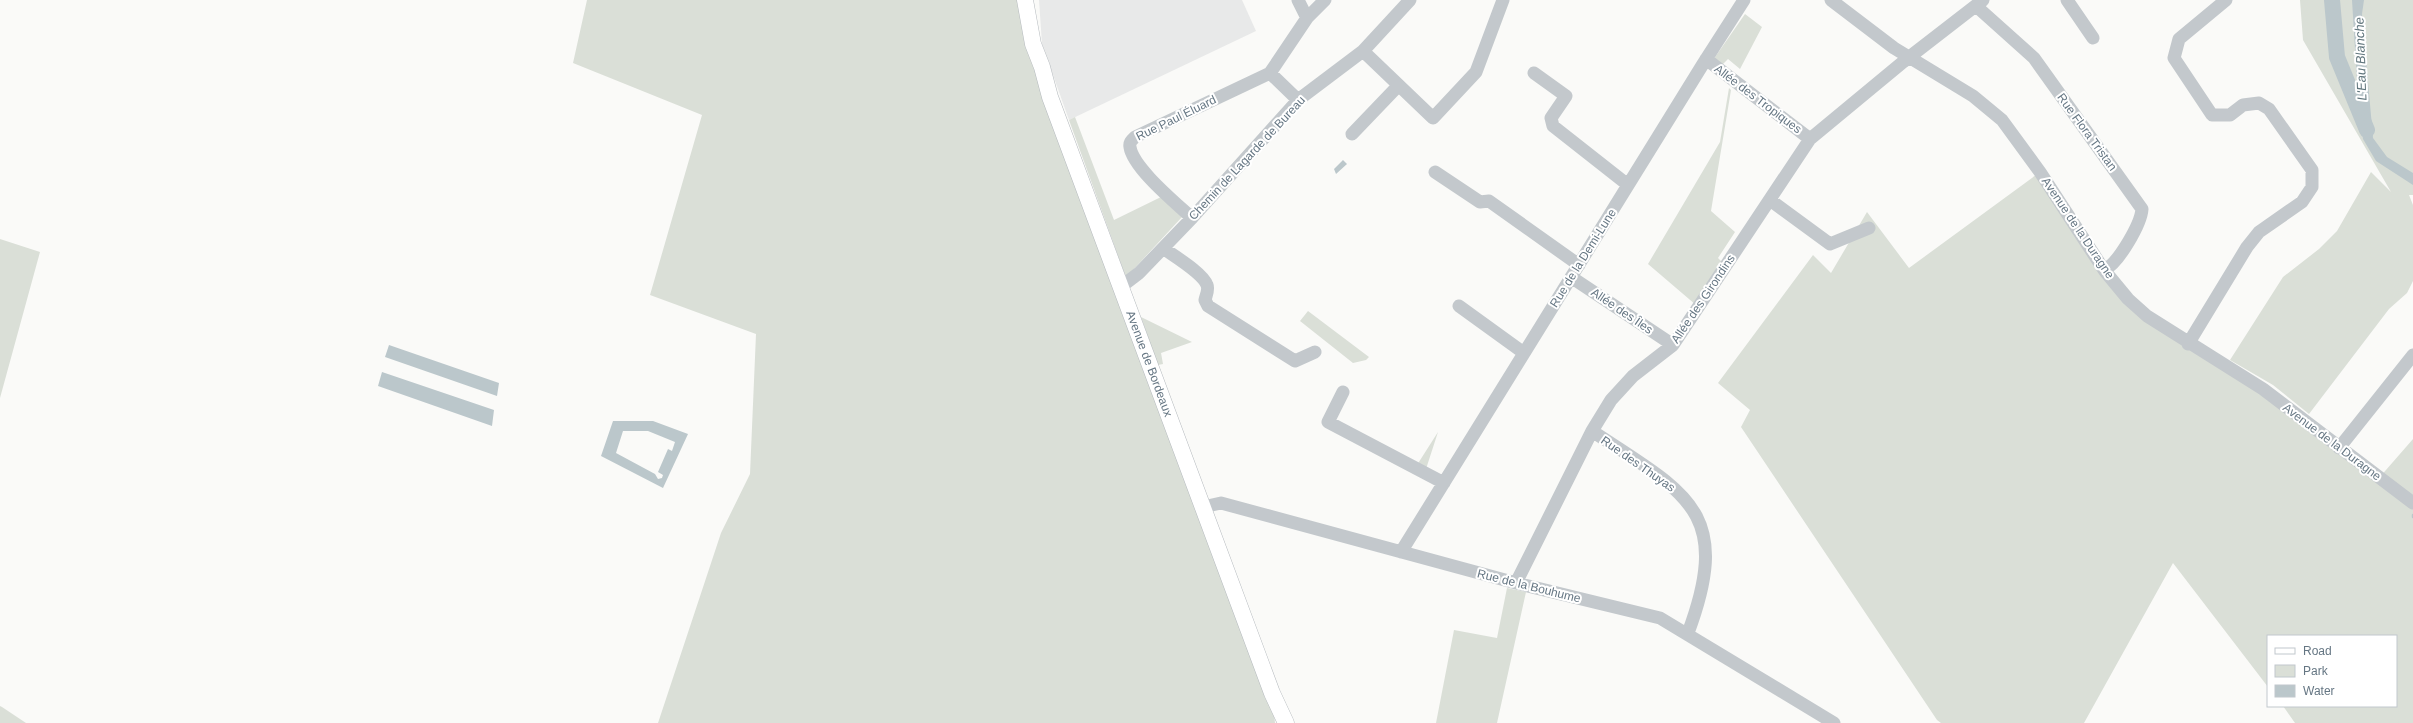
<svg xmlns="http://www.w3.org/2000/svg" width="2413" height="723" font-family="Arial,sans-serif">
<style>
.built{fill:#e8e9e9}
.green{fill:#dadfd7}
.water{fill:#bbc7cb;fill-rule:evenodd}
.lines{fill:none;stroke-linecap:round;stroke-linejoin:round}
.stream{stroke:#bbc7cb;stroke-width:2.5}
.river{stroke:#bbc7cb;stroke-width:16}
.major-casing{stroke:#b5babe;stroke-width:17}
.minor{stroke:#c3c8cc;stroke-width:13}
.major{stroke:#fff;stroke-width:16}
.labels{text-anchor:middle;stroke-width:4;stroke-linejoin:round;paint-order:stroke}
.street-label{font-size:12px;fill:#657683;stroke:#fff}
.water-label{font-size:13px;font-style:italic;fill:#60757c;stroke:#fff}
</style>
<rect width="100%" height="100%" fill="#fafaf8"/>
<!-- built -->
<path class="built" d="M1039,0H1242L1256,31L1069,120L1042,44Z"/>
<!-- green -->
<path class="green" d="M587,0H1031L1041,52L1272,693L1275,723H658L721,533L750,474L756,334L650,295L702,115L573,63Z
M2300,0H2413V195H2409L2413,205V281L2407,293L2389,309L2309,414L2273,385L2230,360L2283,277L2319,249L2337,231L2371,172L2391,192L2303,40Z
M1745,14L1762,27L1740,69L1728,59L1721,66L1713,60Z
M1729,88L1731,90L1711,211L1735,232L1718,258L1724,264L1696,305L1648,264L1720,142Z
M1075,117L1114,220L1161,197L1182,217L1133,270V276L1125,275L1069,120Z
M2040,172L2128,299L2379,478L2413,439V723H2295L2283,706H2396V636H2268V687L2173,563L2084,723H1941L1937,720L1741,427L1750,410L1718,383L1813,255L1831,273L1867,212L1909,268Z
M0,239L40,252L0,398Z
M1308,311L1369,357L1366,360L1353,363L1300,321Z
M1141,317L1192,342L1161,353L1163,364L1158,365Z
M1438,432L1426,469L1417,465Z
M1507,588L1526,592L1497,723H1436L1454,630L1497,638Z
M0,706L2,707L26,723H0Z"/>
<!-- water -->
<path class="water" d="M2352,0H2364L2362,14L2373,138L2387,157L2413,173V185L2376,161L2363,139L2358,98Z
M1343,160L1347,164L1336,174L1334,169Z
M389,345L499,383L497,396L385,357Z
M382,372L494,410L492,426L378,386Z
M613,421H653L688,434L663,488L601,456ZM623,431H648L675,442L672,451L668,449L658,472L663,475L662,478L658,479L655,474L616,453Z"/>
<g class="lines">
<!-- stream -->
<path class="stream" d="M2413,515V517"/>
<!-- river -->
<path class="river" d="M2332,0L2337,57L2367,130"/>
<defs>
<g id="major">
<path id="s1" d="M1025,0L1033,44L1042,67L1050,97L1272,693L1286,723"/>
</g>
</defs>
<!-- major casing -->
<use href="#major" class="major-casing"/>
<!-- minor -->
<path class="minor" d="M1298,0L1307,18
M1831,0L1894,48L1973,96L2002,120L2040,172L2104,270L2128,299L2147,316L2263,389L2413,503
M2067,0L2093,38
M1976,6L2034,58L2142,209C2141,224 2118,264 2104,270
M1363,51L1433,118L1476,72L1503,0
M1706,59L1810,139
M1270,73L1307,18L1325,0
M1534,73L1566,96L1551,118L1553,126L1628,185
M1352,134L1398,86
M1435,172L1480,202L1489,201L1579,265
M1770,200L1830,244L1869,228
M1192,218C1176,203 1133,168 1130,147C1129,142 1132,140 1135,137L1270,73L1298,100
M1163,248C1174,256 1203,273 1207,285C1209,290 1206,295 1205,300L1208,306L1295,361L1315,352
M1571,277L1673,345
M1122,286L1139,273L1192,218L1298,100L1363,51L1410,0
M1459,306L1524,353
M2188,344L2247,247L2259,232L2302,202L2312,187V170L2269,109L2259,103L2243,105L2230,115H2212L2174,58L2179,39L2226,0
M1343,392L1328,422L1444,483
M1592,431C1685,493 1734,510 1688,633
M2339,448L2413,355
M1203,507L1221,503L1516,583L1660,618L1834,723
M1401,552L1703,64L1744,0
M1516,583L1592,431L1611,400L1633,376L1673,345L1810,139L1903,62L1983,0"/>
<!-- major -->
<use href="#major" class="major"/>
</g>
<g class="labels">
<!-- street labels -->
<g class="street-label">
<text transform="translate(1758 99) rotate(37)" y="4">Allée des Tropiques</text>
<text transform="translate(1176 118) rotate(-26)" y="4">Rue Paul Éluard</text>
<text transform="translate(2087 132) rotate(54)" y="4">Rue Flora Tristan</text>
<text transform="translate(1247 158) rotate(-47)" y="4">Chemin de Lagarde de Bureau</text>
<text transform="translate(2078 228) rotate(56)" y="4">Avenue de la Duragne</text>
<text transform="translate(1583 258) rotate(-58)" y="4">Rue de la Demi-Lune</text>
<text transform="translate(1703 299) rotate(-56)" y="4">Allée des Girondins</text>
<text transform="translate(1622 311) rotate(34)" y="4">Allée des Îles</text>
<text dy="4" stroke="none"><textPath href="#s1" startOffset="385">Avenue de Bordeaux</textPath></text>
<text transform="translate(2332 442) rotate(37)" y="4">Avenue de la Duragne</text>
<text transform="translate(1638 464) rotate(35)" y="4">Rue des Thuyas</text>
<text transform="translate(1529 586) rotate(14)" y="4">Rue de la Bouhume</text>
</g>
<!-- water labels -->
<g class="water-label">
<text transform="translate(2360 59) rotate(-92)" y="5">L'Eau Blanche</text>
</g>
</g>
<!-- legend -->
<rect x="2267" y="635" width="130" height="72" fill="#ffffff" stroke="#c1c8cd"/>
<rect x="2275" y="648" width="20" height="6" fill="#ffffff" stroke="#c1c8cd"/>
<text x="2303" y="655" font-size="12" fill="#657683">Road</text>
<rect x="2275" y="665" width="20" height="12" fill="#dadfd7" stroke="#c1c8cd"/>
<text x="2303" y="675" font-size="12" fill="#657683">Park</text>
<rect x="2275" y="685" width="20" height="12" fill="#bbc7cb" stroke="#c1c8cd"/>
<text x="2303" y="695" font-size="12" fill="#657683">Water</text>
</svg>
